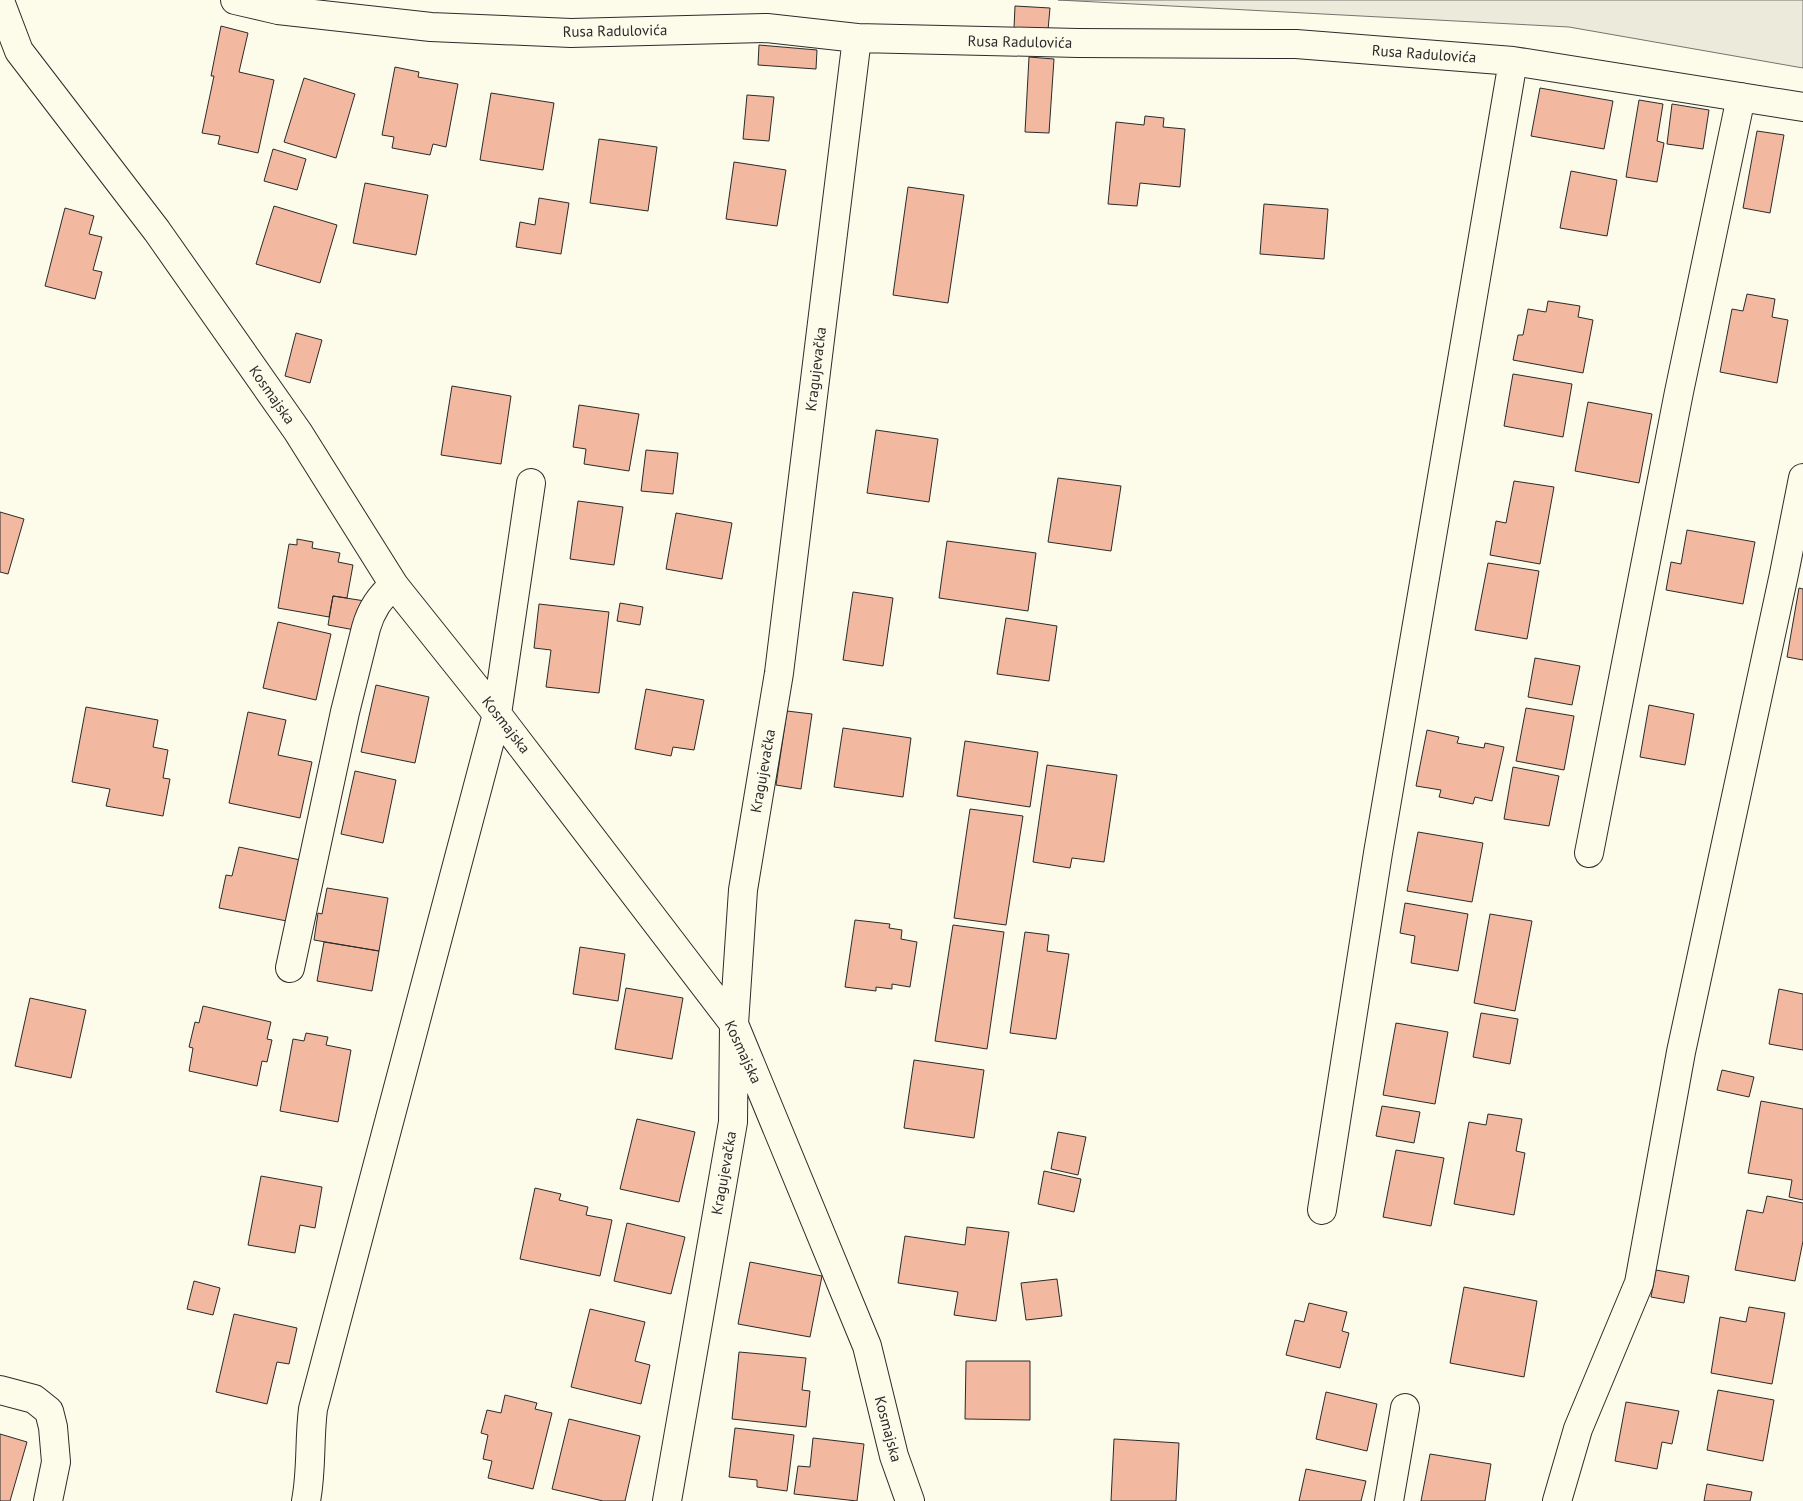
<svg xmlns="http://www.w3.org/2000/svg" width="1803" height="1501" font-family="'PT Sans',sans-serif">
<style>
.green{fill:#ecebdb;stroke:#74746e}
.building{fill:#f2b8a0;stroke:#2b2b2b}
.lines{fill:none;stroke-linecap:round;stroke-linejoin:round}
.street-casing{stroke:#2b2b2b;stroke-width:30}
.street{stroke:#fdfbea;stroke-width:28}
.labels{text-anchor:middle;stroke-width:4;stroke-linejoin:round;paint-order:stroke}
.street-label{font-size:15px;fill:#2b2b2b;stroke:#fdfbea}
</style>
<rect width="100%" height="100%" fill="#fdfbea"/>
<!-- green -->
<path class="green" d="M1058,0H1803V68L1569,27Z"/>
<!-- building -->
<path class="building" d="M1015,6L1050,8L1048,30L1014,28Z
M221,26L248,33L239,72L274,80L258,153L218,144L220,136L202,133L214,76H211Z
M759,45L817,50L816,69L758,65Z
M1029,57L1054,59L1049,133L1025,132Z
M395,67L419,72L418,77L458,84L446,147L433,144L430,155L392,148L394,137L382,135Z
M304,78L355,94L336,158L284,142Z
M1540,88L1613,101L1604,149L1531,136Z
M491,93L554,103L543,170L480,160Z
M747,95L774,97L769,141L743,139Z
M1639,100L1663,104L1657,141L1664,143L1657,182L1626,177Z
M1672,104L1709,110L1703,149L1667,144Z
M1145,116L1164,118L1163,127L1185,129L1180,187L1140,183L1137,206L1108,204L1116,122L1144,125Z
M1757,131L1784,135L1770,213L1743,208Z
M599,139L657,147L648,211L590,203Z
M273,149L306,159L297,190L264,181Z
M734,162L786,170L777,226L726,219Z
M1571,171L1617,180L1607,236L1560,228Z
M365,183L428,195L416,255L353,243Z
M908,187L964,195L948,303L893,295Z
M539,198L569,203L561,254L516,247L520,222L535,225Z
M1264,204L1328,209L1324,259L1260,254Z
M274,206L337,225L320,283L256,264Z
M65,208L94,216L89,234L102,237L93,270L102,272L95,299L45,286Z
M1747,294L1775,299L1772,317L1788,320L1777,383L1720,372L1732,309L1743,311Z
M1548,301L1580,306L1578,317L1593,320L1583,373L1513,360L1518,335H1523L1528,309L1546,312Z
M296,333L322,340L310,383L285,376Z
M1513,374L1572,384L1563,437L1504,426Z
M452,386L511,396L501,464L441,455Z
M1588,402L1652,414L1639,483L1575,471Z
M579,405L639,414L629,471L584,464L586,449L573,447Z
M876,430L938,439L929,502L867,493Z
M646,450L678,453L673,494L641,491Z
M1058,478L1121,486L1111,551L1048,542Z
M1514,481L1554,487L1540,564L1490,555L1496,521L1506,523Z
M578,501L623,507L614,565L570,559Z
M0,512L24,519L8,574L0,572Z
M676,513L732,523L722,579L666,569Z
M1687,530L1755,542L1743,604L1666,590L1671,562L1681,564Z
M297,539L313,542L312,548L340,553L338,562L353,565L347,598L333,596L329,617L278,608L289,544L297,545Z
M947,541L1036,553L1028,611L939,598Z
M1488,563L1539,571L1527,639L1475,630Z
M1799,588L1803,589V660L1787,657Z
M853,592L893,598L883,666L843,660Z
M333,596L365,601L360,631L328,625Z
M620,603L643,607L640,625L617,621Z
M539,604L609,612L599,693L546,687L551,650L534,648Z
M1006,618L1057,626L1049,681L997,674Z
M278,622L331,634L316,700L263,688Z
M1535,658L1580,666L1572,705L1528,697Z
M376,685L429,697L415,763L361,752Z
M646,689L704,700L694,750L673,747L671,756L635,749Z
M1649,705L1694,714L1685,765L1640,757Z
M86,707L158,720L153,747L168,750L163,778L170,779L163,816L106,806L110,789L72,782Z
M1526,708L1574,716L1564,770L1516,761Z
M787,711L812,714L801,789L776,785Z
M248,712L286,720L278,755L312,762L300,818L229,803Z
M843,728L911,738L903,797L834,787Z
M1427,730L1459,737L1457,743L1484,748L1485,743L1504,747L1492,801L1475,797L1473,804L1439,797L1441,790L1416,786Z
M965,741L1038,752L1030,807L957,796Z
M1047,765L1117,775L1104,862L1072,858L1070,868L1033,862Z
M1513,767L1559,776L1549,826L1504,819Z
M355,771L396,780L383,843L341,834Z
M970,809L1023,816L1006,925L954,918Z
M1418,832L1483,843L1472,902L1407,891Z
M239,847L305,861L292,922L219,908L226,875L232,876Z
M327,888L388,898L379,951L314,940L318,913L322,914Z
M1405,903L1468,914L1458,971L1411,963L1415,936L1400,933Z
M1490,914L1532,921L1515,1011L1474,1003Z
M855,920L890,924L889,928L902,930L901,939L917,942L910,987L892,984V989L876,987V991L845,987Z
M953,925L1004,932L987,1049L935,1041Z
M1025,932L1049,935L1047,951L1069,954L1056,1039L1010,1033Z
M324,942L379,951L372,991L317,981Z
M580,947L625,954L618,1001L573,994Z
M626,988L683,998L672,1059L615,1049Z
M1779,989L1803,994V1050L1769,1044Z
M30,998L86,1010L71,1078L15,1066Z
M203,1006L271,1022L267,1039L272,1040L267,1062L262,1061L257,1086L189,1071L193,1048L189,1047L195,1022L199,1023Z
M1481,1013L1518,1019L1510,1064L1473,1057Z
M1396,1023L1448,1032L1435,1104L1383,1095Z
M306,1033L328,1037L326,1045L351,1050L338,1122L280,1111L293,1039L304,1041Z
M914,1060L984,1070L974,1138L904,1128Z
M1722,1070L1754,1077L1749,1097L1717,1090Z
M1761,1101L1803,1109V1200L1789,1197L1792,1180L1748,1173Z
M1382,1106L1420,1112L1414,1143L1376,1136Z
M1488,1114L1522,1119L1516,1151L1525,1153L1514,1215L1454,1204L1469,1122L1486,1125Z
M637,1119L695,1132L679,1202L620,1189Z
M1058,1132L1086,1137L1078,1175L1051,1169Z
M1396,1150L1444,1158L1431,1226L1383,1217Z
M1044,1171L1081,1179L1074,1212L1038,1204Z
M261,1176L322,1187L315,1228L300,1225L295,1253L248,1245Z
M535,1188L561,1194L559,1200L588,1207L586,1215L612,1220L600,1276L520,1259Z
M1767,1196L1803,1203V1241L1795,1281L1735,1270L1747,1210L1763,1213Z
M627,1223L685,1237L671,1294L614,1281Z
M967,1227L1009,1232L996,1321L954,1315L958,1292L898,1283L905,1236L965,1245Z
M750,1262L822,1276L810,1337L738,1324Z
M1656,1270L1689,1276L1684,1303L1651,1297Z
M1057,1279L1062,1316L1026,1320L1021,1283Z
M194,1281L220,1288L213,1315L187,1309Z
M1464,1287L1537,1301L1524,1377L1450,1363Z
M1309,1303L1347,1312L1342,1331L1349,1333L1340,1368L1286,1355L1295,1320L1304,1322Z
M1749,1307L1785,1313L1772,1384L1711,1373L1720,1317L1746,1322Z
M590,1309L645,1322L635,1361L650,1365L641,1404L571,1387Z
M234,1314L297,1328L289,1364L277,1362L267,1404L216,1392Z
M739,1352L806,1358L802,1390L810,1391L806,1427L732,1419Z
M966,1361H1030V1420L965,1419Z
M1718,1390L1774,1400L1763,1461L1707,1450Z
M1326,1392L1377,1404L1367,1451L1316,1439Z
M505,1395L537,1403L535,1409L552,1413L533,1489L488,1478L492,1461L483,1459L488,1435L481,1433L487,1410L501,1413Z
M1626,1402L1679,1411L1672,1444L1662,1442L1657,1469L1615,1461Z
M569,1419L640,1436L625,1501H603L552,1489Z
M735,1428L794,1435L787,1491L757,1487V1480L729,1477Z
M0,1434L27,1442L10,1501H0Z
M813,1438L864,1444L857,1501L794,1494L798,1466L810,1467Z
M1114,1439L1179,1443L1176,1501H1111Z
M1430,1454L1491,1464L1485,1501H1421Z
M1306,1469L1366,1481L1361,1501H1299Z
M1707,1484L1752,1492L1750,1501H1704Z"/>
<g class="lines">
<defs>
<path id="street" d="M235,0L278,10L431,27L571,33L767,28L857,38L1078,43L1296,44L1513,61L1803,107
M0,1L19,51L157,231L298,432L394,585L497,714L734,1024L867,1346L894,1456L910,1501
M1589,853L1679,392L1741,97
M290,968L345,712L366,628C371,610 379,597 394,585
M1322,1210L1378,853L1513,61
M0,1390L34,1399L49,1411L53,1427L56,1462L48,1501
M306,1501C312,1470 309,1440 313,1409L497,714L531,483
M667,1501L733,1122L734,1024L743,890L779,673L857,38
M1389,1501L1405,1408
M1557,1501L1578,1429L1639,1283L1681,1052L1784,574L1803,478"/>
</defs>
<!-- street casing -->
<use href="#street" class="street-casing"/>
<!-- street -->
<use href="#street" class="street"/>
</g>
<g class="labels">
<!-- street labels -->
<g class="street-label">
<text transform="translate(615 31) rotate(-1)" y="5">Rusa Radulovića</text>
<text transform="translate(1020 42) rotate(1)" y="5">Rusa Radulovića</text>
<text transform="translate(1424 54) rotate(4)" y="5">Rusa Radulovića</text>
<text transform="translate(816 369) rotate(-83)" y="5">Kragujevačka</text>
<text transform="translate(272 395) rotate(55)" y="5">Kosmajska</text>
<text transform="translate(506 725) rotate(52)" y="5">Kosmajska</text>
<text transform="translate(763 771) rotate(-80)" y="5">Kragujevačka</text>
<text transform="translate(743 1052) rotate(65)" y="5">Kosmajska</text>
<text transform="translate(724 1173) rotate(-80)" y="5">Kragujevačka</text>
<text transform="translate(888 1429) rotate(75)" y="5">Kosmajska</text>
</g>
</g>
</svg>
